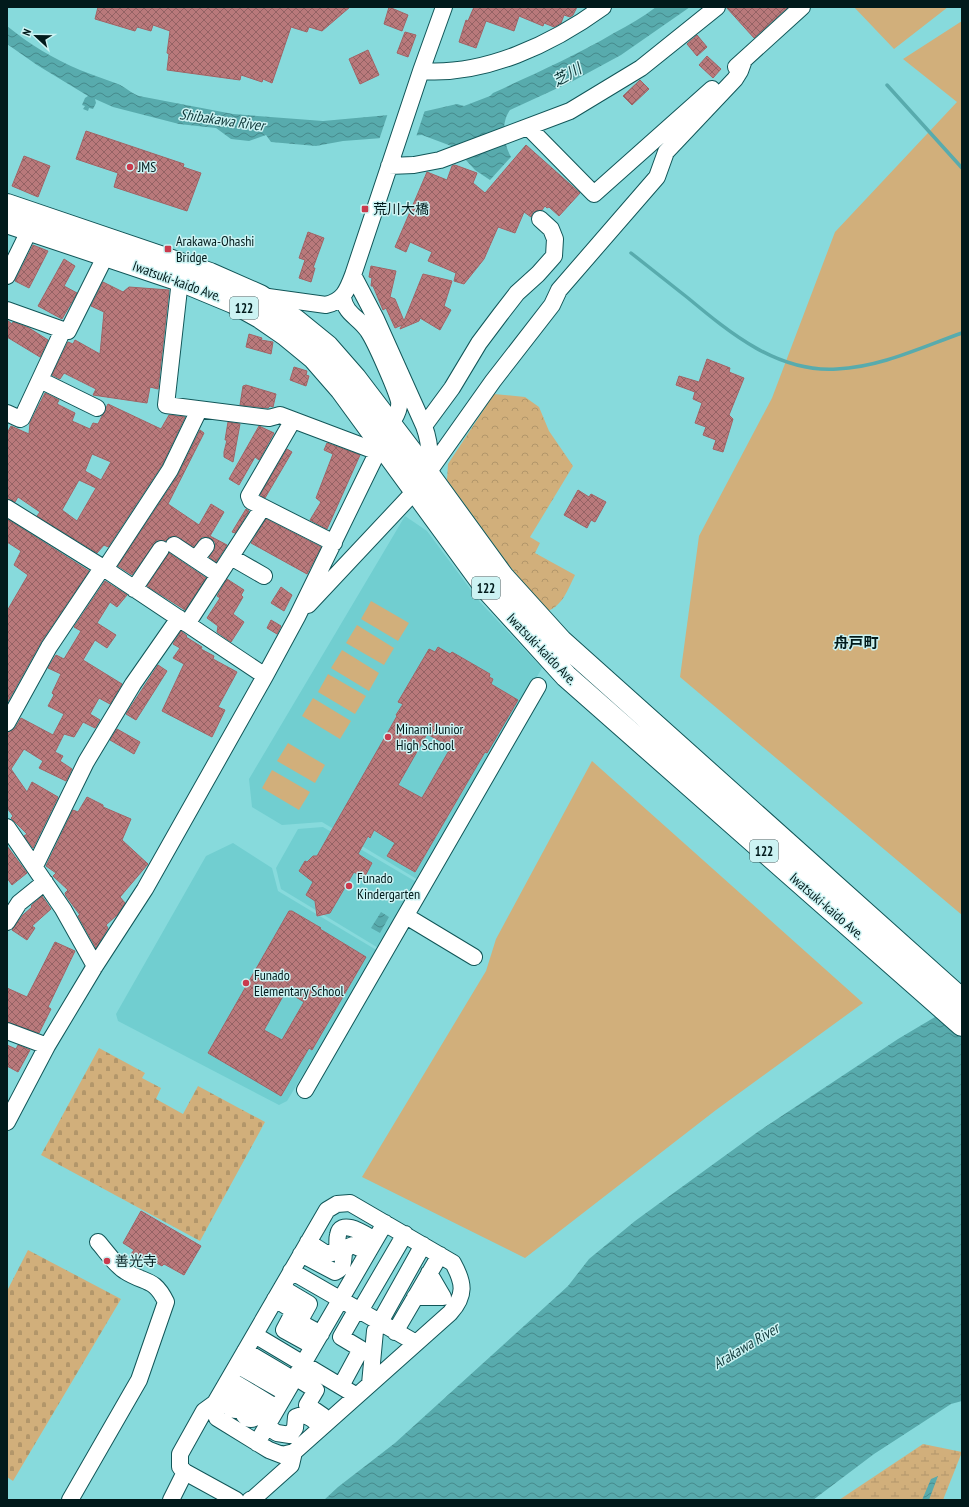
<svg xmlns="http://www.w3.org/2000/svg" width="969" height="1507" font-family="'PT Sans Narrow','Noto Sans JP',sans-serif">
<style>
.built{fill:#71ced0}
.grass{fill:#d1af7b}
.forest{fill:url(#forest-crowns)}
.wetland{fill:url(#wetland-marsh)}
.cemetery{fill:url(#cemetery-stones)}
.water{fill:url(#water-waves)}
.pier{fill:#87dadc}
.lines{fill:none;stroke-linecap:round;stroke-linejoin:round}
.stream{stroke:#58abad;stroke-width:3.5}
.building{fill:url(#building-cross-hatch);stroke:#a16365;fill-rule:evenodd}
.minor-casing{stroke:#115658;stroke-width:18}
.highway-casing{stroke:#115658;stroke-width:24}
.minor{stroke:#fff;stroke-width:16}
.highway{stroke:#fff;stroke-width:22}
.poi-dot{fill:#ca3a4d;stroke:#ccf3f3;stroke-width:1.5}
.labels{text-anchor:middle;stroke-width:3;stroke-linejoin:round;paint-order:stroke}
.shield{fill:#ccf3f3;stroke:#3e5b5c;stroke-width:1}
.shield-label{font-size:13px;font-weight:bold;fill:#011a1b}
.poi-label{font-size:14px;fill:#011a1b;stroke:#ccf3f3;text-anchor:start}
.street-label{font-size:14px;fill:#011a1b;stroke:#ccf3f3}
.water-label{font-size:15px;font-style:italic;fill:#10393a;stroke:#ccf3f3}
.neighbourhood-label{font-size:15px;font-weight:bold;fill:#011a1b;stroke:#ccf3f3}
</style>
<defs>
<pattern id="forest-crowns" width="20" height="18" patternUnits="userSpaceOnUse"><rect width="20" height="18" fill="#d1af7b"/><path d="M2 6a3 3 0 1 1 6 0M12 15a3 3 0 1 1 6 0" fill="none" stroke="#b2966a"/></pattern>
<pattern id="wetland-marsh" width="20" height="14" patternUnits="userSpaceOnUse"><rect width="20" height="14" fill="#d1af7b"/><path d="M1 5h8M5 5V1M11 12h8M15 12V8" fill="none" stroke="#b2966a"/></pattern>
<pattern id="cemetery-stones" width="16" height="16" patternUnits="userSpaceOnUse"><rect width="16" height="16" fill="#d1af7b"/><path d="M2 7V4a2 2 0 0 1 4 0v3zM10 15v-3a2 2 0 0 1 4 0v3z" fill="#b2966a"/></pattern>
<pattern id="water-waves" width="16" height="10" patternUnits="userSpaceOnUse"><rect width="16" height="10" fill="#58abad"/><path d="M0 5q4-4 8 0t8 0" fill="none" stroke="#468a8c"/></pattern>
<pattern id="building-cross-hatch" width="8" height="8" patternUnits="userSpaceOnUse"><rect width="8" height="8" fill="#b9797b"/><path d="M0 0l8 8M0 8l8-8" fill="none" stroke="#946264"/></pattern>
</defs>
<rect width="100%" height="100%" fill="#87dadc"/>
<!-- built -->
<path class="built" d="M405,516L427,531L480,602L542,668L420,881L322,822L282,825L252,807L249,779Z
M323,827L418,883L380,949L281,889L276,868L298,829Z
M233,843L272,868L278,891L378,951L287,1101L279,1105L118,1021L116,1014L206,856Z"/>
<!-- grass -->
<path class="grass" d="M854,7H948L894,49Z
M962,21V915L680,677L699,536L772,398L835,232L957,102L903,59Z
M371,601L409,623L398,641L361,619Z
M357,625L394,648L384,665L346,643Z
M342,650L379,673L369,691L331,668Z
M328,674L366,696L355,714L318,692Z
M313,698L351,721L340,739L302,716Z
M288,743L325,765L315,783L277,761Z
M592,761L863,1003L716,1110L525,1258L362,1177L486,971L496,939Z
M272,770L310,792L299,810L262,788Z"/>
<!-- forest -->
<path class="forest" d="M494,394L525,397L539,407L549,431L573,466L530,537L540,543L535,553L575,575C568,589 563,605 548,611L511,568L447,480L448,464Z"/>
<!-- wetland -->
<path class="wetland" d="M923,1444L962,1452L943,1500H839Z"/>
<!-- cemetery -->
<path class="cemetery" d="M99,1048L145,1073L142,1078L161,1088L156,1099L183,1114L198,1086L265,1122L200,1241L41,1155Z
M28,1250L121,1299L13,1481L7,1477V1291Z"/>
<!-- water -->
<path class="water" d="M656,7H690L621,55L573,81L510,110C501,122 503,143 511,157L490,180L475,170L454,147L422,135L343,141L316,146L271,142L266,135L249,141L231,139L216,128L179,124L113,107L95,99L96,103L93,109L89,108L88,111L83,109L85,106L82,105L85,98L88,96L37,65L7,44V26C29,44 54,59 80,70C92,75 105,79 118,84C125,87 131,93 139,96L233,114L323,121L422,112L457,104L464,106L490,96L493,93C534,74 575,56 614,33C629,25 643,17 656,7Z
M381,912L389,917L380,933L371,928Z
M962,1001V1401L951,1404L874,1454L813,1500H324L338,1487L395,1443L568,1286L589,1259L635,1221L759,1131L898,1039Z
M938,1476L929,1500H922L931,1479Z"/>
<!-- pier -->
<path class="pier" d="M425,110L416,137L379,140L388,113Z"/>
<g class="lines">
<!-- stream -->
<path class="stream" d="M887,85L962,168
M631,253C650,268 669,283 688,298C730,333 778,373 837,369C881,367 922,347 962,333"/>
</g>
<!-- building -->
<path class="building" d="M98,7H350L322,31L309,27L307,32L291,27L272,83L263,79L262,82L241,75L240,80L167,70L169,54L167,53L170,31L153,25L151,31L137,27L135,31L95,19Z
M389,7L408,15L402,31L384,24Z
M474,7H577L573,15L570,17L564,15L561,23L554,27L544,23L543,26L519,16L514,31L486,21L476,48L459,42L466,20L468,21Z
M726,7H788L754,38Z
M405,32L416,35L408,57L397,53Z
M697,35L707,47L697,56L687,44Z
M368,50L379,75L360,84L349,59Z
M707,56L721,69L713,78L699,65Z
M640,80L649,89L632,105L623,96Z
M86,131L184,164L183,167L201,173L187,211L114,187L118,173L76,159Z
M526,145L580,193L559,216L549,207L547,208L545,206L542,210L533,212L531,217L524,212L515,233L498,227L484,259L464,284L454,281L456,273L428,261L432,252L410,242L406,252L395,247L427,172L447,180L452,166L455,165L477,173L473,183L485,193Z
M24,156L50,166L38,197L12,186Z
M308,232L324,238L313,268H315L311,282L299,278L305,260L299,258Z
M33,245L48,251L29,288L15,281Z
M64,259L75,266L64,286L77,293L62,319L38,306Z
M371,266L396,271L390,297L395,299L404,321L423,274L452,281L444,306L451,310L440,330L420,318L419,321L400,329L402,325L395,328L386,308L383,310L373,286H371L372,278L369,277Z
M103,282L123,292L129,287L169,290L158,389L150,387L147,403L93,395L96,389L64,373L60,379L52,375L68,342L73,344L75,340L100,354L104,312L91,306Z
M7,320L12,324L13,322L29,328L48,340L40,357L7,337Z
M249,334L262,338L261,340L273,342L271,354L246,347Z
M707,359L730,368L729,372L744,378L729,415L733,419L723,452L713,449L716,440L703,435L706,427L695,423L702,403L693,399L695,392L676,385L679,376L699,382Z
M294,367L307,371L306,375L309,376L306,386L290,380Z
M246,385L276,394L273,407L270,406L268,408L240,405L243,386Z
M45,393L59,400L57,404L75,413L72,421L90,429L93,423L98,424L108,404L161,429L169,415L185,417L162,465L108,547L104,545L97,553L37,516L40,512L18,497L15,502L7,499V433L11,426L29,434L30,423ZM92,454L111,462L101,480L85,471ZM79,480L96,488L77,521L62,510Z
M228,422L240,424L233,462L224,457V452L227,440H225Z
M259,426L274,433L259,460L255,457L239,485L229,479Z
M200,430L204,433L168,504L199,525L211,504L224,512L210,536L227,545L216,562L209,557L215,547V542L208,537H202L194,547L175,536L169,537L166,541L157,540L132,575L118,566L178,475Z
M327,443L360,455L327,529L310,520L321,502L316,498L333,454L324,450Z
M287,449L292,452L265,498L260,495Z
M578,490L589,497L591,494L606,502L595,522L591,520L587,528L564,515Z
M246,509L249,511L235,533L232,532Z
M7,519L89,571L41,642L7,703V611L28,575L14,565L21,551L7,542Z
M266,519L321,547L307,574L251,543Z
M169,553L206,578L185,610L147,586Z
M227,579L244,590L241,595L243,597L233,614L244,622L231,642L217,632L218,626L207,618L220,598L217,596Z
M105,581L127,595L117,607L110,602L97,623L116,635L107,648L95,640L83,660L122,684L110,704L99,698L90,714L100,720L95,728L83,722L74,737L64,734L55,752L63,756L60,761L72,769L66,781L39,768L43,761L24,749L11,769L27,792L32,782L58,797L33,848L24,836L27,834L11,818L13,816L7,808V732L15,728L21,718L53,735L64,714L48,706L54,695L52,693L61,674L48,668L56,655L64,659L81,631L74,627Z
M281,587L292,595L284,611L271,603Z
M271,620L281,626L277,634L267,628Z
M181,631L187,636L186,637L202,647L201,649L214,656L213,659L237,672L218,707L225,710L212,737L162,711L184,664L173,658L180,648L173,644Z
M438,647L450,654L452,652L490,674L489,677L493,679L491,684L518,700L487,753L485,752L415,872L387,856L395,843L374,830L370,838L368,836L358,854L372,863L364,878L354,872L330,913L317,916L315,901L306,895L313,882L299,871L305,861L307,862L313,856H317L397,716L396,715L403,704L398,702L429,649L435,652ZM427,734L451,747L422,798L398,785Z
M158,665L167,671L136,720L126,714Z
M117,729L140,742L134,754L110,740Z
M87,797L103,805V807L131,819L122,840L148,864L120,897L125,903L117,915L106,925L108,928L96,948L78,916L80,915L66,896L65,893L68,890L53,876L56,873L46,866L73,810L78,812Z
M7,846L27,873L12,885L7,878Z
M42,896L51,909L32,926L35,928L27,940L12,930L23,915L32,907L31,906Z
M289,911H292L321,928L320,929L366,957L312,1050L309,1048L281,1096L208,1053ZM286,991L304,1002L282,1040L264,1030Z
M55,942L75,951L48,1007L51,1009L39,1033L7,1022V988L27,997Z
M7,1045L16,1049L18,1045L30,1050L18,1072L7,1066Z
M141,1211L201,1246L184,1275L164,1264L162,1266L144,1256L141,1261L131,1254L134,1250L123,1243Z"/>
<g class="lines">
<defs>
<path id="minor" d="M736,67L802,7
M421,71C485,76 552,44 603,7
M529,128L594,194L712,89
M389,166L414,165L440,160L570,111L641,68L717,7
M353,275L376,319L424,426C430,442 431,455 429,472
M7,276L30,229
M180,280L166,405L269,418L280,415L378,452
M261,296L326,305C343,301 347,291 353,275L421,71L444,7
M343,298C346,315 359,317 368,331C375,341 396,389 399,401C400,407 397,414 394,419
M7,310L63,330
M40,380L97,408
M7,413L20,419L22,418L63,330L68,331L106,255
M293,420L249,496L251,501L334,543
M424,426L452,388L479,343L500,315L517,293L538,274L554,256L555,239L551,229L540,219
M7,508L105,569L265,676
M174,545L219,575
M231,557L264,576
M196,559L206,546
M105,569L170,470L199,410
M134,589L161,549
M308,605L415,491L493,381L552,305L559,290L657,177L666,152L735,79L740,71L744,60
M187,624L263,507
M7,723L49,647L102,568
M7,827L63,909L95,966
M35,866L86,762L133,684L179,618
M406,916L474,957
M7,922L19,903L45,882
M7,1031L47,1046
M305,1090L538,686
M7,1122L47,1046L95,966L145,889L265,676L297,617L379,449
M308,1242L325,1253H333C340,1246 336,1243 338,1235C341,1217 367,1236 375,1240
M301,1254L335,1272C344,1268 343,1262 344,1252L348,1247L353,1245L368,1252
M291,1271L416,1343
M282,1288L309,1304L299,1322L321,1334
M415,1297H443L429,1273
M275,1299L294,1311L284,1330L313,1346
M360,1311L405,1234
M395,1332L440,1255
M255,1335L357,1396
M245,1351L294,1380
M237,1365L286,1393
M295,1377L316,1390L307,1405L323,1416
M229,1379L277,1408
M370,1384L375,1331L423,1245
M341,1386L361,1349L341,1337L357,1309
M228 1402a8 8 0 1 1 16 0a8 8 0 1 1-16 0Z
M243 1411a8 8 0 1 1 16 0a8 8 0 1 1-16 0Z
M215,1403V1411L217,1418L269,1450L282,1455L294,1452L450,1313C466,1295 464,1283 453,1263L350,1203L337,1204L327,1210L215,1403L204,1411L180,1454V1467L185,1472L236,1500
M266,1426L277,1433L290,1435L295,1428L296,1417C307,1412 313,1420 322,1427
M257,1443L385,1223
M70,1500L139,1380L166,1302C154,1277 145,1284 125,1271C115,1265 106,1251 98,1242
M171,1500L185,1472
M250,1500L254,1498L291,1465L294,1452"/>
<path id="highway" d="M7,205L210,274L260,296L295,320L327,346L355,378L428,474L503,577L561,641L962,1000
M7,222L180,280L233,302L260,317L286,335L314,358L341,389L487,589L566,676L962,1025"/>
</defs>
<!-- minor casing -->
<use href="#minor" class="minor-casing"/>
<!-- highway casing -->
<use href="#highway" class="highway-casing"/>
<!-- minor -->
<use href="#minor" class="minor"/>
<!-- highway -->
<use href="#highway" class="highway"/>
</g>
<!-- markers -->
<g class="poi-dot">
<circle cx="130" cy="167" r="4"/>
<rect x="361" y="205" width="8" height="8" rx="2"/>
<rect x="164" y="245" width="8" height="8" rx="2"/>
<circle cx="388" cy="737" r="4"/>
<circle cx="349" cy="886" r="4"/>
<circle cx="246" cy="983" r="4"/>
<circle cx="107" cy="1261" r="4"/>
</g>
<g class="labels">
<!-- shield labels -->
<g class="shield">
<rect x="230" y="297" width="28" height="22" rx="3"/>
<rect x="472" y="577" width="28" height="22" rx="3"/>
<rect x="750" y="840" width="28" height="22" rx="3"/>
</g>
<g class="shield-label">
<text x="244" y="313">122</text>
<text x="486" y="593">122</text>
<text x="764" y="856">122</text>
</g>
<!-- poi labels -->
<g class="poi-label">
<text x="138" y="172">JMS</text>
<text x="373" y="214">荒川大橋</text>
<text x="176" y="246">Arakawa-Ohashi<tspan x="176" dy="16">Bridge</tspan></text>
<text x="396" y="734">Minami Junior<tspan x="396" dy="16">High School</tspan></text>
<text x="357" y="883">Funado<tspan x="357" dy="16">Kindergarten</tspan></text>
<text x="254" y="980">Funado<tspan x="254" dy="16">Elementary School</tspan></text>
<text x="115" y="1266">善光寺</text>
</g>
<!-- street labels -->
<g class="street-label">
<text transform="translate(177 281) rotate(20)" y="5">Iwatsuki-kaido Ave.</text>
<text transform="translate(542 649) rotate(46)" y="5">Iwatsuki-kaido Ave.</text>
<text transform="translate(827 906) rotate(41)" y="5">Iwatsuki-kaido Ave.</text>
</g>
<!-- water labels -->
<g class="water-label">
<text transform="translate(567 75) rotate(-29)" y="5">芝川</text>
<text transform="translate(222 120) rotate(8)" y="5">Shibakawa River</text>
<text transform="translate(746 1346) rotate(-31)" y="5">Arakawa River</text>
</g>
<!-- neighbourhood labels -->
<g class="neighbourhood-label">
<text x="856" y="648">舟戸町</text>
</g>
</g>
<!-- border -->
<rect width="969" height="1507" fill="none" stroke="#011a1b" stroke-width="16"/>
<!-- north arrow -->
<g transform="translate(36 36) rotate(292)" stroke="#ccf3f3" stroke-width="3" paint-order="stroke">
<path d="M0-3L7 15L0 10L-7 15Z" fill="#011a1b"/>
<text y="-6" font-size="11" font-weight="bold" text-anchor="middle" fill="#011a1b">N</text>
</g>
</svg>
